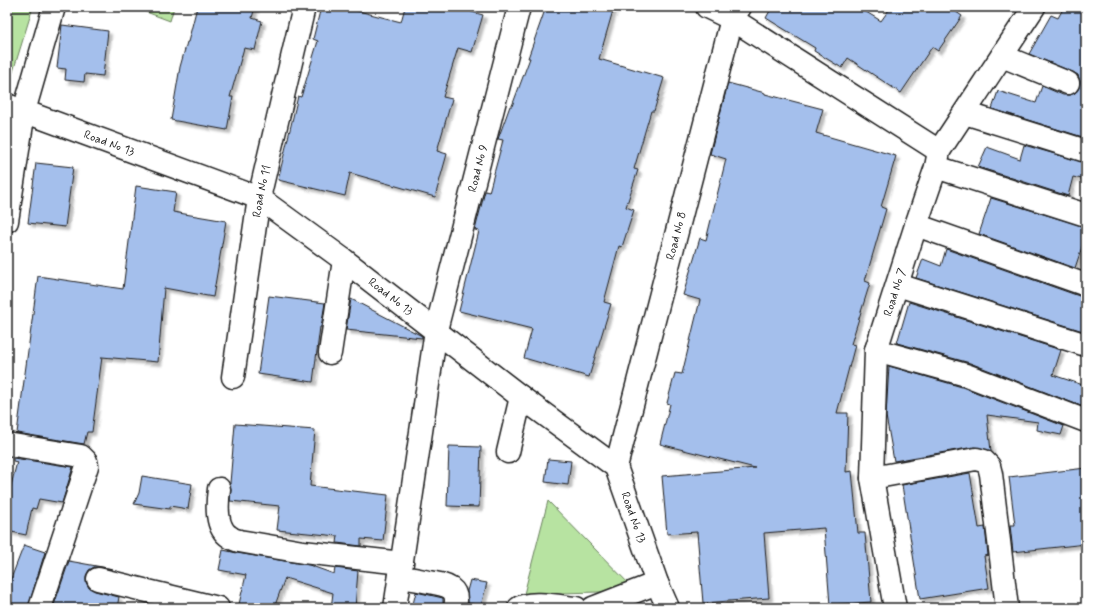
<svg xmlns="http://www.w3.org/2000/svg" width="1093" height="615" font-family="Mynerve,sans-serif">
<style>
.green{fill:#b7e3a1;stroke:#6a805e}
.building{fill:#a4bfec;stroke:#1c1c1c;filter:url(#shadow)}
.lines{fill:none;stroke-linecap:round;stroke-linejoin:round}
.minor-casing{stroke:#1c1c1c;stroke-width:25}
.minor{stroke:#fff;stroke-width:22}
.labels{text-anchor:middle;stroke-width:4;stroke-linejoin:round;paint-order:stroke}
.street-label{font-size:12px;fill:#1c1c1c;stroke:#fff}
</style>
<defs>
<filter id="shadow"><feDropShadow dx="3.5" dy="3.5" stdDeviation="1" flood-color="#0004"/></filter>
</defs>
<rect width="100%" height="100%" fill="#fff"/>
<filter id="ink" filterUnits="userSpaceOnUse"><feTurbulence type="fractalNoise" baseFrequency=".025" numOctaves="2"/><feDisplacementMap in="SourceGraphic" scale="8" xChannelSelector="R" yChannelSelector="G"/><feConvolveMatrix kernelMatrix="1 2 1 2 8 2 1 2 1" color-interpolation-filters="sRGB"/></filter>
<g filter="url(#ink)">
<!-- green -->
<path class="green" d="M7,7H33L12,75L7,73Z
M133,7H174L170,21Z
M548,501L636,591L524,594Z"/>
<!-- building -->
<path class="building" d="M197,7H255L252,18L262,21L255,50L244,48L230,97H233L227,130L171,120L180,67L187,42H188Z
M321,7H343L401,22L405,7H454L483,15L472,52L458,48L443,97L452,99L437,151L447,154L435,197L350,173L345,196L278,180L298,96L301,97L318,41L313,39Z
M546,7H614L599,59L664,78L654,111H651L634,169L638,170L626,207L634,210L622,247L619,246L604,302L611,304L589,377L524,358L532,329L459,311L479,231L475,230L485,191L489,192L503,140L498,139L510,106H512L530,58H528Z
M772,7H858L881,21L891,7H949L962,16L938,51L932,47L901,93L848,58L842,68L814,51L815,48L766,18Z
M1064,7H1086V138L992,109L998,91L1036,103L1042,86L1063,95H1069L1075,93L1079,88L1080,81L1078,75L1073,72L1029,54L1051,15L1058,18Z
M62,25L108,31L103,76L85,74L84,82L65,80L66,69L57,68Z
M728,83L765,93V94L823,109L816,133L896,156L881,207L886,209L865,281L870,283L851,344L855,345L837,413H848L846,472L852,471L858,533H865L871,602L830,605L824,528L764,533L769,598L703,603L697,532L667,534L662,476L755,468L660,444L670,404L667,403L675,373L682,374L700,300L683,295L700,238L706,240L726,159L710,154Z
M1024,145L1086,163V180L1073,177L1068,196L978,167L987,147L1020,159Z
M36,163L73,167L65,227L28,223Z
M136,186L176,192L173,212L226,221L213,297L164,288L158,362L102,357L92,432H87L84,444L17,433L38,276L123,289Z
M991,198L1086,227V235L1075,268L979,234Z
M946,249L1082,297H1086V332L916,278L923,259L941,266Z
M269,296L325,303L321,327H320L313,382L258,374Z
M351,299L420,335L422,336V338L346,330Z
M909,302L1061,350L1053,375L1086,386V408L970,363L897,343Z
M889,366L962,387L1064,426L1061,435L1037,430L1038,422L987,415L991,451L974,447L894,461L886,416Z
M235,424L315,430L310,486L388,495L383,541L361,539V546L337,543L338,536L277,530L280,506L230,501L231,490L230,483Z
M449,446L481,447L479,507L447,506Z
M13,458L73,467L62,503L39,499L36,509L32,508L26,535L7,531V501L17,462L13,461Z
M548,459L571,461L568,485L545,482Z
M1086,468V544L1013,552L1010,525H1015L1009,477Z
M970,473L979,528L985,527L988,555L984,556L989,588L920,599L902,485Z
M142,476L192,484L188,509L170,506V509L134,504L139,493Z
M24,545L45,552L28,608H7V589Z
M223,550L237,553L309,565L334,574L335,568L358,571L355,608H331L333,593L285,578L274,608H256L239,604L246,575L219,570Z
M69,561L113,569L101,567H94L89,570L86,576V582L89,588L95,591L119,597L117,608H53Z
M470,580L487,583L481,606L468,603L467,591Z
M416,592L443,598V608H412Z"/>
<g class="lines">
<defs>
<g id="minor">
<path d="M707,7L732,19L939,151"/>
<path d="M1002,56L1068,83"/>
<path id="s1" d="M7,105L259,198L344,260L521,397L616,467L657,583L668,608"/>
<path d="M965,113L1086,151"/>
<path d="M936,167L1086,215"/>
<path d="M7,221L24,111L54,7"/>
<path d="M916,225L1086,285"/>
<path d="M898,285L1086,345"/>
<path d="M876,350L966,375L1086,421"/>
<path d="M330,353L344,260"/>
<path id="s2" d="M233,377L259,198L304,7"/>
<path d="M7,444L81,456L86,461L87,466L40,608"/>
<path d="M508,452L521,397"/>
<path id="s3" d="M616,467L732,19L740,7"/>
<path d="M872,478L976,459L984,461L989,466L991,474L1007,608"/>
<path d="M219,489C217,504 215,528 230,537C232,539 236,540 239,541L303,552L402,563"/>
<path d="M400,577C410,578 419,580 429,582C446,585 460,587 455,608"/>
<path d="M98,579L218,608"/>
<path id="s4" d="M395,608L436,330L519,7"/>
<path d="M519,608C528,600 564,607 576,608"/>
<path d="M593,608L657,583"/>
<path id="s5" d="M895,608L872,478L876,350L916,225L936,167L939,151L1034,7"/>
</g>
</defs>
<!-- minor casing -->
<use href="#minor" class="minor-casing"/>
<!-- minor -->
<use href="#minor" class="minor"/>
</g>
</g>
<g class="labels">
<!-- street labels -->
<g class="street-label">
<text dy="4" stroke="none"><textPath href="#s1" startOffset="109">Road No 13</textPath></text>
<text dy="4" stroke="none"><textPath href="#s4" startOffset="448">Road No 9</textPath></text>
<text dy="4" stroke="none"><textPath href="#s2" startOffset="188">Road No 11</textPath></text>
<text dy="4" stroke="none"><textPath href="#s3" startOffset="239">Road No 8</textPath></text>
<text dy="4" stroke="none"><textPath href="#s5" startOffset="321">Road No 7</textPath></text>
<text dy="4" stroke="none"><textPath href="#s1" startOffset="433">Road No 13</textPath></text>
<text dy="4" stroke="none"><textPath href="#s1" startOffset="769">Road No 13</textPath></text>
</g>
</g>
<!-- margin -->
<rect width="1093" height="615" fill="none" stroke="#fff" stroke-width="24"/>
<rect x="12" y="12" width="1069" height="591" fill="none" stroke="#1c1c1c" stroke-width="1.5" filter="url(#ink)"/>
</svg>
